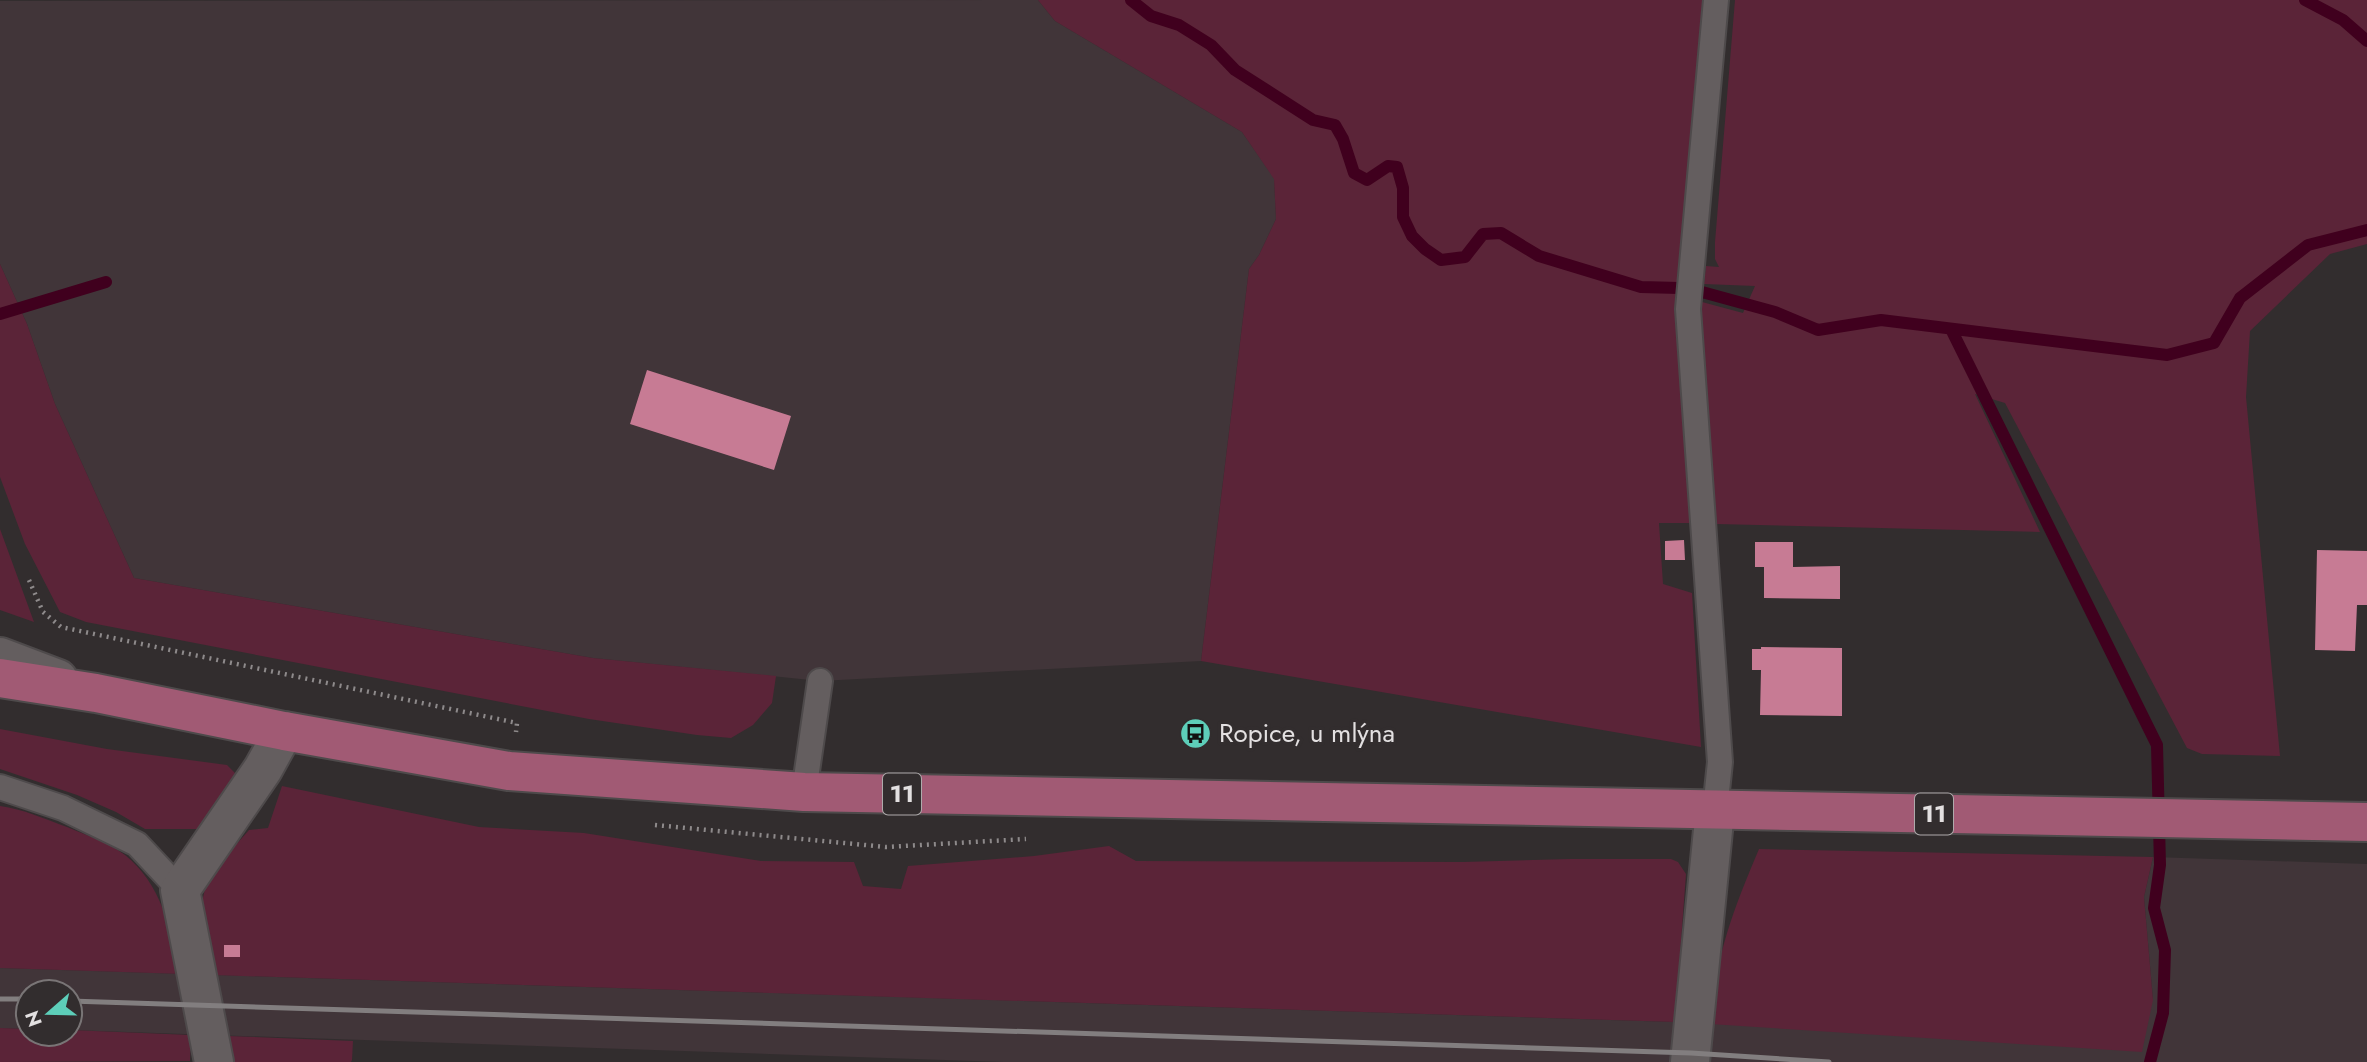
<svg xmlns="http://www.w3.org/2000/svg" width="2367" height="1062" font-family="Jost,sans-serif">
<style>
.built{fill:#413539}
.green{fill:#5b2438}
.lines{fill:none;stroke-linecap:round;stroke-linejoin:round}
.stream{stroke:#40001e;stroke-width:12}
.building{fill:#c77b94}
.service-casing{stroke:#4e4a4b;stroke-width:28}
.minor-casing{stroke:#4e4a4b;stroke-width:42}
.secondary-casing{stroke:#4e4a4b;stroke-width:42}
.primary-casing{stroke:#4e4a4b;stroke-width:42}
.path{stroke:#8e8a8b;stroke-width:4.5;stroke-dasharray:2 5;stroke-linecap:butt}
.service{stroke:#645e5f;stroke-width:24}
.minor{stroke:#645e5f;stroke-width:38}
.secondary{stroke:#645e5f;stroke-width:38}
.primary{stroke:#a15a74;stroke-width:38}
.rail{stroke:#827e7f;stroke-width:5}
.labels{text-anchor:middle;stroke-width:7;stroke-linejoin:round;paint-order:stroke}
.shield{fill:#322d2e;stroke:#aeaaab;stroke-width:2}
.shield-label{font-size:24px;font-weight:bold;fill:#e3e0e1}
.poi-label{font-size:26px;fill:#e3e0e1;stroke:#322d2e;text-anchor:start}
</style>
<rect width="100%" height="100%" fill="#322d2e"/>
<!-- built -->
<path class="built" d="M1038,0L1055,21L1242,132L1274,178L1276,219L1259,255L1249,269L1201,661L820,681L593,658L134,578L55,404L27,324L0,264V1Z
M2153,857L2367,864V1062H1003L70,1030V992H28V1029L0,1028V968L1675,1022L2153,1000L2144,897Z"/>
<!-- green -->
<path class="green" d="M1038,0H1706L1675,300L1690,523H1659L1663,584L1692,593L1701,747L1201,661L1249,269L1259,255L1276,219L1274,179L1242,132L1055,21Z
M1735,0H2367V244L2330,254L2250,331L2246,397L2280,756L2202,754L2187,748L2005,403L1975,394L2040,532L1716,524L1700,316L1702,302L1743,313L1755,286L1704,284L1706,266L1719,267L1715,259V242Z
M0,264L27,324L55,404L134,578L593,658L776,676L772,703L753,725L731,738L697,735L589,719L86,622L60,612L25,544L0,477Z
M0,529L34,622L0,610Z
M0,729L107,749L227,765L238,776L208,829H145L116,812L77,795L0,769Z
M282,786L479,827L584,833L761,861L854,862L863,886L901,889L908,866L1034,856L1109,846L1136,861L1463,862L1570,859H1671L1678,862L1686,874L1675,1022L213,975C206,943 192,903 213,873C223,858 237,844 249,830L268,828Z
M0,806C23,809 45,819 67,827C86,835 108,842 125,855C161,883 171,931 183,974L0,968Z
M1759,849L2153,857L2144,897L2153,1000L2142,1052L1710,1024C1715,958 1733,910 1759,849Z
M0,1028L28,1029V1034H70V1030L191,1035L190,1061L0,1062Z
M228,1036L353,1041L352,1060L351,1062H232Z"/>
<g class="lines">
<!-- stream -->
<path class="stream" d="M1131,0L1151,16L1179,25L1211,45L1235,70L1313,120L1335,125L1343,139L1354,173L1367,180L1388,166L1397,167L1403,188V217L1412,236L1425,249L1441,260L1465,257L1483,234L1501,233L1539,256L1641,287L1679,288
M2305,0L2343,20L2367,41
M1702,292L1775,312L1818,330L1881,320L2167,355L2214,343L2240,298L2308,245L2367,230
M0,314L106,282
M1951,329L2157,745L2160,865L2154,908L2165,950L2163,1013L2150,1062"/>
</g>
<!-- building -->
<path class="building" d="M647,370L791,416L774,470L630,424Z
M1684,540L1685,560H1665V541Z
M1755,542H1793V567L1840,566V599L1764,598V567H1755Z
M2317,550L2367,551V605H2357L2355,651L2315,650Z
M1761,647L1842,648V716L1760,715L1761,670H1752V649H1761Z
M224,945H240V957H224Z"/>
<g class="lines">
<defs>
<path id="service" d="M0,787L63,808L137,844L180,890
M804,792L820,681
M1715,810L1720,762L1688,309L1716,0"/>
<path id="minor" d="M214,1062L180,890L263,769L284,731
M1690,1062L1715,810"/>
<path id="secondary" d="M0,657L58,679"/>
<path id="primary" d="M0,678L96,693L284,731L509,771L804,792L2367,822"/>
</defs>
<!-- service casing -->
<use href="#service" class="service-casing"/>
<!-- minor casing -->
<use href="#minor" class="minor-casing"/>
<!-- secondary casing -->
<use href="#secondary" class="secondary-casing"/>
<!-- primary casing -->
<use href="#primary" class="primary-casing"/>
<!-- path -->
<path class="path" d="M29,580L43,612L61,627L517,723L516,732
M655,825L886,847L1026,839"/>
<!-- service -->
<use href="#service" class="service"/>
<!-- minor -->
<use href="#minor" class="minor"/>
<!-- secondary -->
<use href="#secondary" class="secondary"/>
<!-- primary -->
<use href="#primary" class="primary"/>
<!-- rail -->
<path class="rail" d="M0,999H28
M70,1001L1691,1053L1829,1062"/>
</g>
<!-- icons -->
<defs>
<symbol id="bus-disc" viewBox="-11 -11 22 22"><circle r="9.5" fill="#5dceb9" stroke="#322d2e"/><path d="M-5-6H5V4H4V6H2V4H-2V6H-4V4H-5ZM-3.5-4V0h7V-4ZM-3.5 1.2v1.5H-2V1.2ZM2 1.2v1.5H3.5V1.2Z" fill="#111"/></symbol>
</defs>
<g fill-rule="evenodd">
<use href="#bus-disc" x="1178" y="716" width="35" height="35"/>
</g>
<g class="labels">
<!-- shield labels -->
<g class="shield">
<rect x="883" y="773.5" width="38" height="41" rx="5"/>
<rect x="1915" y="793.5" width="38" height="41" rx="5"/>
</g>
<g class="shield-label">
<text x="902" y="802">11</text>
<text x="1934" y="822">11</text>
</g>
<!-- poi labels -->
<g class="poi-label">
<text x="1219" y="742">Ropice, u mlýna</text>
</g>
</g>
<!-- north arrow -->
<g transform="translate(49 1013) rotate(250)"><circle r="33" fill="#322d2e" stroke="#797576" stroke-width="2"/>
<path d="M0-5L12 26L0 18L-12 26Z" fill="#5dceb9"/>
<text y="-10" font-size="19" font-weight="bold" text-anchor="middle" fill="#e3e0e1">N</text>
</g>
</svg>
